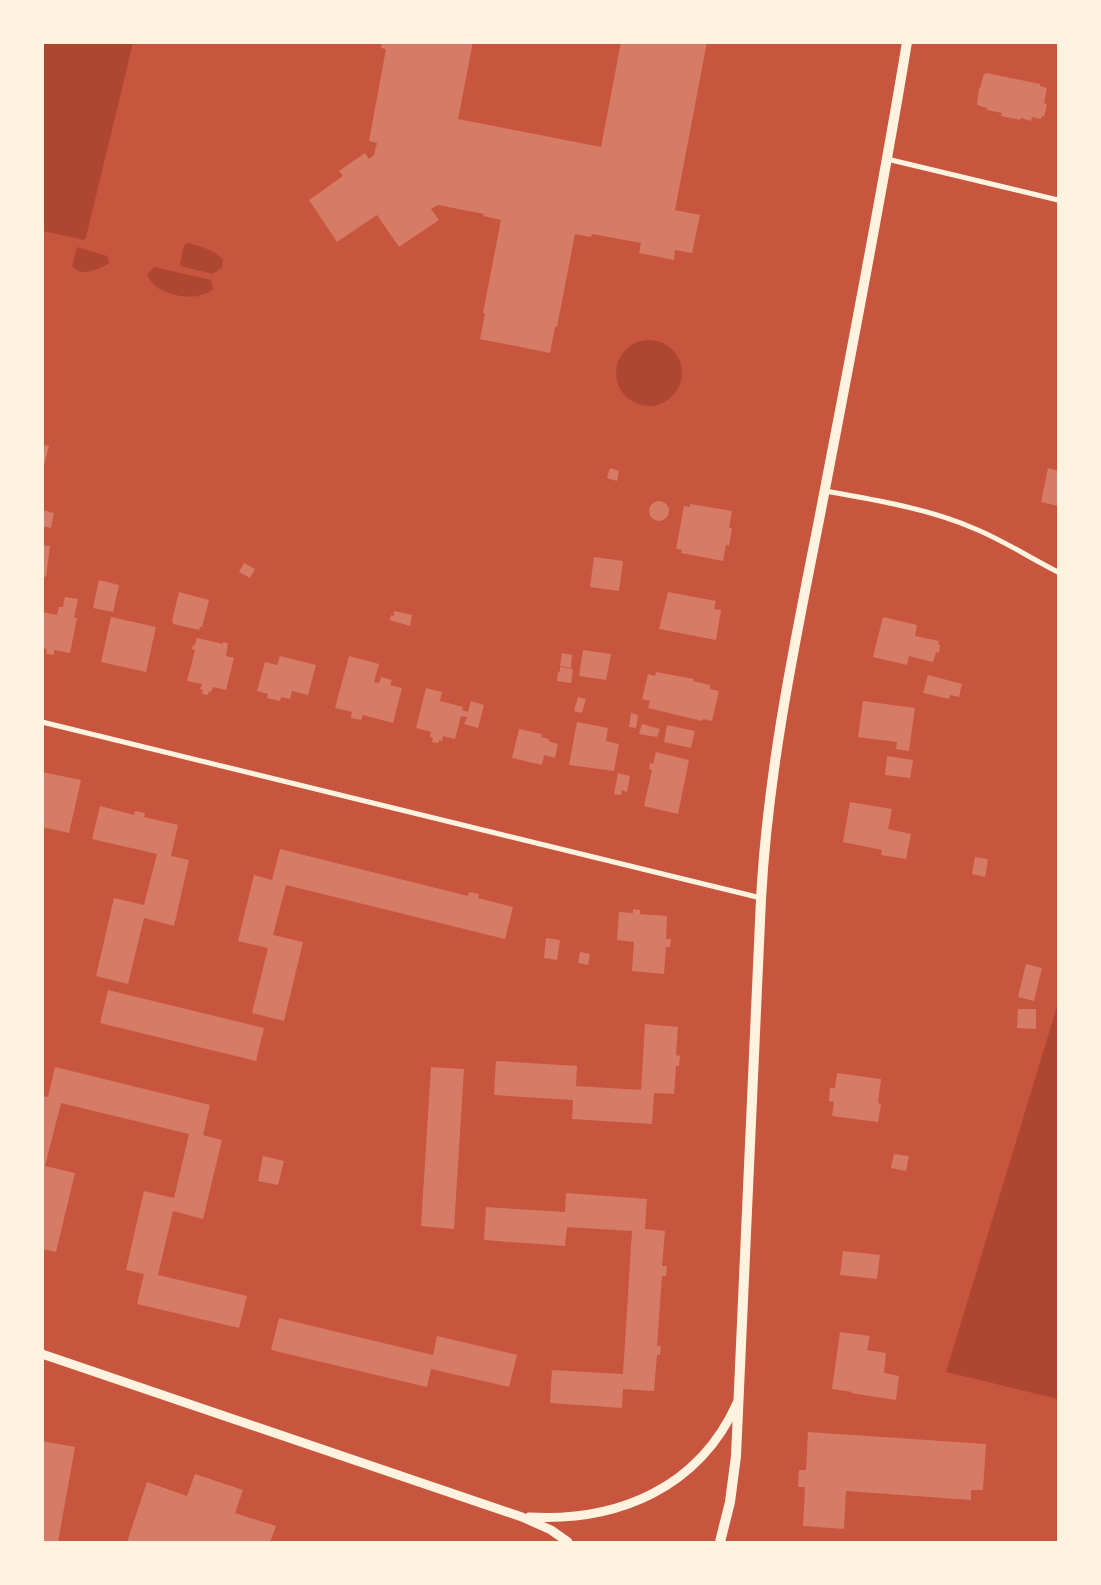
<svg xmlns="http://www.w3.org/2000/svg" width="1101" height="1585" font-family="'Archivo Narrow',sans-serif">
<style>
.green{fill:#ae4732}
.building{fill:#d67c66}
.lines{fill:none;stroke-linecap:round;stroke-linejoin:round}
.minor{stroke:#fff3e0;stroke-width:5}
.tertiary{stroke:#fff3e0;stroke-width:9}
.secondary{stroke:#fff3e0;stroke-width:10}
</style>
<rect width="100%" height="100%" fill="#c8553d"/>
<!-- green -->
<path class="green" d="M43,42L133,43L86,237L84,240L43,231Z
M188,243C200,246 215,250 223,260L222,267L213,274L181,266L180,264L184,245Z
M77,247L107,256L110,263C99,269 80,278 72,266Z
M154,267L211,280L213,289C200,302 166,297 153,284C150,281 149,277 147,274Z
M616 373a33 33 0 1 1 66 0a33 33 0 1 1-66 0Z
M1058,1003V1399L946,1372Z"/>
<!-- building -->
<path class="building" d="M382,42H473L458,119L601,147L621,42H707L675,210L700,215L692,253L675,250L674,260L639,253L641,243L592,234L591,237L575,234L557,327H555L550,353L480,339L485,314L483,313L501,220L483,216L484,214L438,205L431,209L439,220L399,247L377,215L337,242L309,200L343,176L339,171L365,153L369,159L374,155L377,143L369,141L386,49L381,48Z
M986,73L1040,84V86L1047,88L1044,103L1047,104L1044,117L1042,116L1041,119L1032,117L1031,121L1021,118L1020,120L1001,116L1002,113L987,110V108L977,105L979,88H980L984,74H986Z
M42,445L49,446L43,469H42Z
M610,468L619,471L617,481L607,478Z
M1048,468L1058,471V506L1041,502Z
M649 511a10 10 0 1 1 20 0a10 10 0 1 1-20 0Z
M690,504L732,511L729,528H732L729,546L726,545L723,561L681,553L682,550L676,549L684,506L690,507Z
M42,510L54,513L51,528L42,526Z
M42,545L50,546L46,577L42,576Z
M594,557L623,561L619,591L590,587Z
M244,563L255,569L250,578L239,572Z
M99,580L119,585L113,612L93,608Z
M179,592L209,600L202,627H200L199,630L173,624V621H172Z
M668,592L716,601L714,609L721,610L716,640L659,629Z
M65,597L78,599L74,618H77L70,653L54,650V655L46,654L47,649L42,648V612L57,615L59,607H63Z
M394,611L412,615L410,626L390,620L391,615L394,616Z
M111,617L156,627L146,672L101,662Z
M883,617L917,625L915,636L939,641L938,644L940,645L939,653L936,652L933,662L909,656L907,665L873,657Z
M197,638L223,644V642L228,643L226,656L234,658L226,690L213,687L211,692L209,691L208,695L202,694L203,690L200,689L202,684L187,681L195,650L192,649L193,645H195Z
M583,650L611,654L606,680L579,676Z
M562,653L572,655L571,668L560,666Z
M280,656L316,665L308,695L292,691L290,699L281,697L280,701L267,698L268,694L257,691L265,662L277,665Z
M349,656L379,664L374,682L379,683L381,677L392,680L390,685L402,688L393,723L363,715L361,720L351,718L352,712L335,708Z
M560,667L573,669L571,683L557,681L558,671L560,672Z
M656,672L694,679L693,681L710,685V689L719,691L712,721L703,719L702,721L648,708L650,701L642,699L648,674L655,676Z
M928,675L962,684L959,697L950,695L949,699L923,693Z
M426,688L442,692L440,701L463,707L462,710L468,712L471,701L484,705L478,728L464,724L467,717L461,716L455,739L443,736L442,741L439,740L438,743L432,742L433,738L430,737L431,732L416,728Z
M578,697L586,699L582,713L574,711Z
M863,701L915,708L909,751L896,749L897,742L858,737Z
M631,713L638,715L636,728L629,727Z
M577,722L608,728L606,741L619,744L614,771L569,765Z
M642,724L660,729L657,737L639,734Z
M667,725L695,731L691,748L664,742Z
M519,729L542,734L541,737L549,739L548,741L558,744L555,758L544,755L542,765L512,758Z
M656,752L689,760L678,814L644,806L652,770L649,769L650,763L653,764Z
M887,756L913,760L910,778L885,775Z
M42,772L81,780L69,833L42,827Z
M618,773L630,776L627,792L622,790L621,795L614,794Z
M850,802L892,809L888,829L911,834L906,859L881,855L882,850L843,842Z
M100,806L134,815L135,811L145,813L144,817L178,825L171,856L189,860L174,926L144,918L128,984L96,976L114,898L144,905L157,854L92,839Z
M280,849L468,896L469,892L479,894L478,898L513,907L505,939L286,885L273,935L303,942L284,1021L252,1013L268,948L238,941L254,875L272,880Z
M975,857L988,859L985,877L972,874Z
M633,909L640,910V914L667,916L666,939H671L670,947H666L664,974L632,971L634,942L617,940L619,912L633,913Z
M546,938L560,940L557,960L544,958Z
M580,952L590,954L588,965L578,963Z
M1026,964L1042,968L1034,1001L1018,997Z
M108,990L264,1028L256,1061L100,1023Z
M1018,1009H1036V1029L1017,1028Z
M645,1024L678,1027L676,1055L680,1056L679,1066H676L674,1094L654,1093L652,1124L572,1119L573,1100L494,1095L496,1061L577,1066L576,1086L641,1090Z
M55,1067L210,1105L203,1135L222,1140L203,1219L173,1211L158,1275L247,1296L239,1328L137,1304L144,1274L126,1270L144,1191L174,1198L189,1134L61,1103L45,1166L75,1173L56,1252L42,1249V1096L48,1097Z
M431,1067L464,1069L454,1229L421,1226Z
M837,1073L881,1079L878,1103L881,1104L878,1122L832,1116L834,1102L829,1101L830,1088H835Z
M894,1154L909,1156L906,1171L891,1168Z
M263,1156L284,1161L278,1185L258,1181Z
M566,1193L647,1199L645,1229L665,1231L662,1266H667L666,1276H662L657,1346H661L660,1355H657L654,1391L623,1389L622,1408L550,1403L552,1370L623,1374L632,1231L567,1227L565,1246L484,1240L486,1207L565,1212Z
M843,1251L880,1255L877,1279L840,1275Z
M279,1318L433,1355L437,1336L517,1355L509,1387L431,1369L427,1387L271,1350Z
M840,1332L870,1336L867,1350L886,1353L884,1373L899,1376L896,1400L851,1393L852,1392L832,1389Z
M808,1432L986,1444L983,1490H971V1500L846,1491L844,1529L803,1526L805,1487H798L799,1470H806Z
M42,1441L75,1447L58,1542H42Z
M195,1474L243,1490L235,1513L276,1526L270,1542H127L147,1482L187,1496Z"/>
<g class="lines">
<!-- minor -->
<path class="minor" d="M887,159L1058,200
M825,491C874,500 927,508 973,528C1003,540 1030,558 1058,572
M42,722L761,898"/>
<!-- tertiary -->
<path class="tertiary" d="M42,1354L522,1517L551,1530L568,1542
M529,1517C618,1522 699,1488 737,1403"/>
<!-- secondary -->
<path class="secondary" d="M720,1542L730,1502L736,1456L761,899C768,769 795,642 820,515C850,358 881,201 907,42"/>
</g>
<!-- border -->
<rect width="1101" height="1585" fill="none" stroke="#fff3e0" stroke-width="88"/>
</svg>
